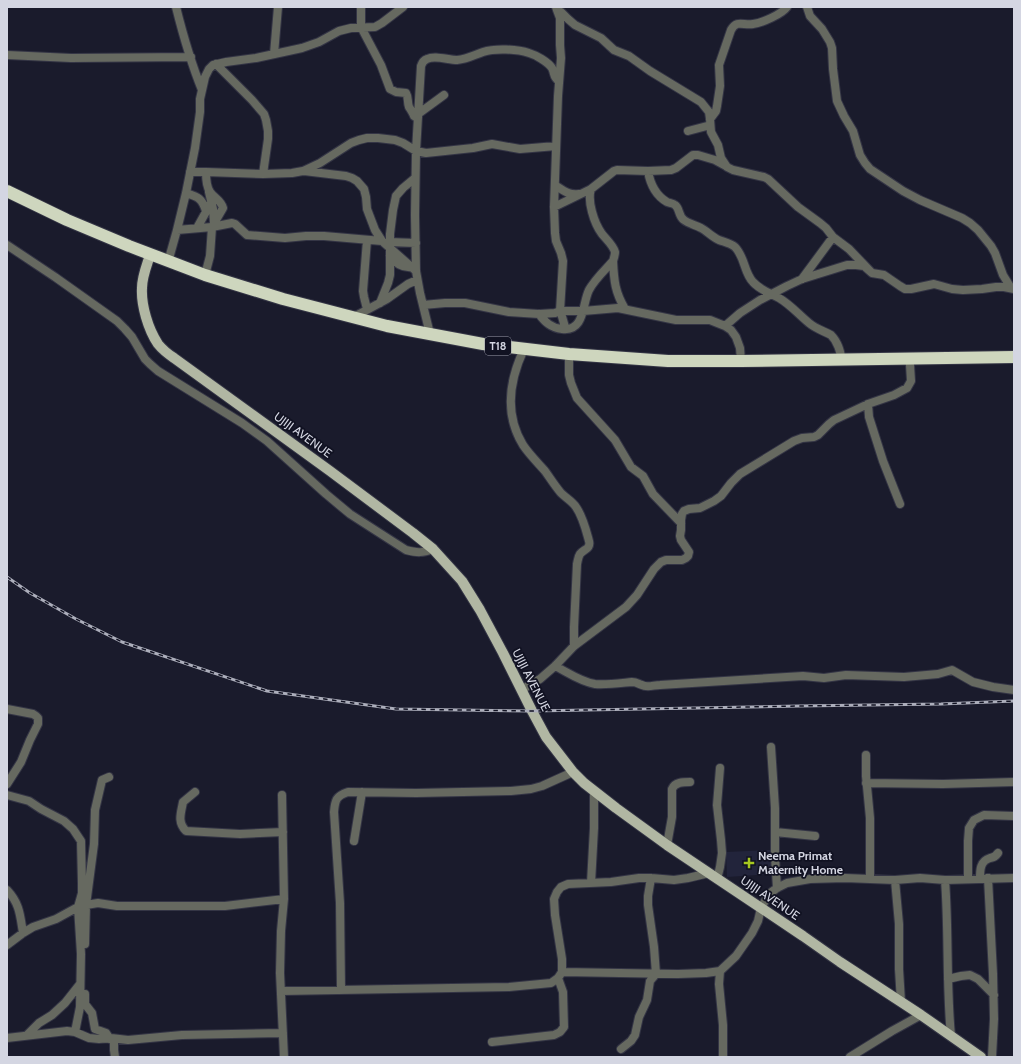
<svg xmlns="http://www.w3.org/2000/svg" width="1021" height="1064" font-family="Cabin,sans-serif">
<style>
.built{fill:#22243b}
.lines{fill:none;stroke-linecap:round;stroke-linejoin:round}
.minor-casing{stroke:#343545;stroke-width:10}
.major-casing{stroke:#343545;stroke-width:12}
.highway-casing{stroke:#343545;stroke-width:14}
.minor{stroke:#666960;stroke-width:8}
.major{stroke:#b1b7a3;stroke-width:10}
.highway{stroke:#ced6be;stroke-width:12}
.rail-casing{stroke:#acaebb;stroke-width:3}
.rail{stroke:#111222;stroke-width:1.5;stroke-dasharray:4.5;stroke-linecap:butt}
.poi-dot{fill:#a7c81f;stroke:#111222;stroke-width:1.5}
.labels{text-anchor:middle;stroke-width:3.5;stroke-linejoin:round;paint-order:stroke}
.shield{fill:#111222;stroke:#9a9ba8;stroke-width:1}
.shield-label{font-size:11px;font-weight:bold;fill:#d4d6e2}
.street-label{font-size:12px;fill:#d4d6e2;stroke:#111222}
.poi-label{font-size:12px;font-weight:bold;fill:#d4d6e2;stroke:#111222;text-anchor:start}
</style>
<rect width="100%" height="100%" fill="#1a1b2c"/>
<!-- built -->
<path class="built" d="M770,850L772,874L727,877L726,852Z"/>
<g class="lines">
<defs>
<path id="minor" d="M176,7C183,35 191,63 202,90
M361,7V27L381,65L390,89L396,92L406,93C409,98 407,102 409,107C411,110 413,113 414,116L417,118
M556,7L557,10L561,12L568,19L575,25L601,38L614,50L629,56L650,71L701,102L709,112L710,119L711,132L718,145L721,158L727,167L733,170L764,177L768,179L798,207L820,223L826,228L833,237L849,249L872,273
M807,7L810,16L822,29L830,42L832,48L833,69L837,101L844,116L853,131L860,155L865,163L870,169L903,191L920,200L962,218L970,223L978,230L991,246L995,253L1003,275L1011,288
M557,10L560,18V45L561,58L558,96L554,207L555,233L556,241L561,253L563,261L560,311C563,317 563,323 566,329
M274,54L278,7
M7,55L71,58L191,57
M216,64L252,100L264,114L266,120L268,131V139L263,174
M418,114L444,95
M710,119L716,111L717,106L720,86L719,65L731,30C737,19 744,26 753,24C762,23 782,14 787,7
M688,131L707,126L710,127
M304,171L346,176L352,178L357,181L364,189L366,197L367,209L375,230L382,241
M648,171C650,183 655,195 667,202C669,203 673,203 675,205C680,208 678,216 684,220C689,224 696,225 701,228C707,231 712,237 719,240C724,242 730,243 735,247C745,257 744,273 753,282C760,290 770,293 779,298C791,305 799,315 809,323C816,329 824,331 831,335C838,342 840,351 842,360
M190,172H206L263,174L292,173L303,171L320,163L351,143L359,140L367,138H378L395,140L403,143L416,151L426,153L473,148L492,144L520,149L556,146
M555,185C564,191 568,195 579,194
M209,192L213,209L214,223
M186,193C198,197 202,198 206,211
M554,207L591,189L614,171L617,170L648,171L671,170L676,168L693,155H698L715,160L726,166
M197,228L212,201
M177,230L212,227L232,223L235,224L247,235L285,238L306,236H324L382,241L416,271
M367,240L363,291L364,297L367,309
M389,242L416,243
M7,245L55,277L117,321L125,329L132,337L145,359L150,364L158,371L242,423L267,441L326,494L350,514L406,550C418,553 422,553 433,549
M390,256C396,264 403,268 412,267
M613,261C614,281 615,292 625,309
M168,262L177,230L186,193L195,148L200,112V99L205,77L209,69L213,65L226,62L256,58L302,48L319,42L339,31L351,28L375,27L382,23L403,7
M205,275L210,256L212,227L223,208C221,200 214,198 210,192C206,186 206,178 206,172
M802,279L833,237
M380,303L388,283L390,275V234L393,210L396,196L403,188L415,178
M423,305L445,303H465L509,312L539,314L555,313L560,311H583L618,308L676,320H710L725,326L731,330L736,337L740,348L741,361
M539,314C545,322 551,328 562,329C585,332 582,304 589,290C595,279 605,270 613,261C614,258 615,255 615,252C613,245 606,239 602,234C594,223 587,201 591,189
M352,318L387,299L408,284L417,280
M725,326L740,313L760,300L787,286L802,279L847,265H856L864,266L872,273L884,275L900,286L905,289H911L934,284L952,289L963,290L982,289L996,287H1004L1014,289
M430,334L420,293L416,271L415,215L416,151L421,66C422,63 424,60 427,59C435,55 448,60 457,60C468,59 474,55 483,52C495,48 517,49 529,53C536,55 548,62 552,68C555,74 553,77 559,81
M524,349C509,381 504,414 523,445C529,454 537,462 545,471C550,478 555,486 561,493C566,498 572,501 576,507C583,517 586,530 589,541C591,549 584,549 580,554C578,557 578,560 577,564L574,627V646
M569,354V375L571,383L577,398L615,440L631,467L643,476L653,494L681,523
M868,404L869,417L883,461L900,504
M555,666C567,672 581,682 595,684C606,685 621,683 632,682C637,682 638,684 642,685C647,688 654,685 660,685L803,676L824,678L846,675L904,677L938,674L952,670L973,682L993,687L1014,690
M521,690L540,679L555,666L574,646L626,607L637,595L654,569L661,562L666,560H682L686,558L688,556L689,552L681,540L680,536L681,530V520L682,514L684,511L689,509L700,508L714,501L721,496L731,483L740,474L794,441L802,438L814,437L818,435L829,424L834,420L868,404L894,395L907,388L911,381L910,365L908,358
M7,709L33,714L36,716L38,718V724L30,740L21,762L7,784
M771,747L775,808V857L777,888
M866,755V776L870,818V878
M866,783L943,784L1014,782
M195,792L183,802C181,813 177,822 186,831L240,834L283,832
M7,795L29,801L41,809L64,821L73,829L81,841L82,884V893L78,907L81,954L80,1007L75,1032
M282,795L284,899L281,931L280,973L284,1057
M775,832L815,836
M354,841L362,792
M667,845L672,817V789C675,782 683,782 690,782
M988,878L993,974L994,1019L992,1057
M717,879L720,867L722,853L721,840L717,805L720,768
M968,879V841L969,828L974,820L984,815L1014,816
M980,879C980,870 980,861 990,858C994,857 995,857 998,853
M895,880L899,924V969L901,1002
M945,880C949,932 946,984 951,1036
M591,883L594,828V792
M7,890C20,904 20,915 23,933
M85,944L86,905L94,844L95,810L102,780L109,777
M7,945L23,933L33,927L56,919L78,907L86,905L98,903L117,906H225L284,899
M720,971L719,984L723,1025V1057
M562,972L678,974L706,973L720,971L736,956L752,933L758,921L761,908L769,894L777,888L787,883L810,879L845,878L895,880L920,878L945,880L1014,878
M948,979L961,976L970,975L978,979L994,995
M341,990L340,903L334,812C335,800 336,796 348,792L416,793L511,791L531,789L542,786L573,772
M281,991L509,987L551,983L558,978L562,972V959L555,915L554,899L557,892L561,887L568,884L611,882L639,878H651L674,880L688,878L709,873
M85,994V1004L92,1013L95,1029L106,1033L110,1039
M27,1035L39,1023L52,1015L65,1003L80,984
M7,1038L67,1031L75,1032L89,1038L99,1039L111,1038L128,1040L182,1035L283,1033
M114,1039V1050L115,1057
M492,1042L554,1035L560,1032L564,1027L563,992L558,978
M621,1049L631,1041L635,1035L639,1017L647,1000L650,981L656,974L654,947L648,905V896L651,878
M850,1057L892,1031L921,1015"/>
<path id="major" d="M150,255C147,265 142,276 142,288C141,305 148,329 158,344C162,349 168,354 174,358L330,471L413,533L433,549L462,581L480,610L503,653L532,711L546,737L573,772L584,783L616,808L667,845L803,936L840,962L921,1015L981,1057"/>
<path id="highway" d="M7,191L67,220L129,246L205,275L283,299L387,326L483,344L569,354L668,361H741L1014,357"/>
</defs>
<!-- minor casing -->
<use href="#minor" class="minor-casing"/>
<!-- major casing -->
<use href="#major" class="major-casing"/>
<!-- highway casing -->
<use href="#highway" class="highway-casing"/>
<!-- minor -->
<use href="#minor" class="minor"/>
<!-- major -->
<use href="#major" class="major"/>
<!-- highway -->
<use href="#highway" class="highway"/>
<defs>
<path id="rail" d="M7,577L30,593L76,619L122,642L267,691L396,709L532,711L799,706L941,704L1014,701"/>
</defs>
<!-- rail casing -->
<use href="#rail" class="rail-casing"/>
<!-- rail -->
<use href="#rail" class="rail"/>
</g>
<!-- markers -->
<path class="poi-dot" d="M747 857h4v4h4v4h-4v4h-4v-4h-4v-4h4z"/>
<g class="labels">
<!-- shield labels -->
<rect class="shield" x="485" y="337" width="26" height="18" rx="3"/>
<g class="shield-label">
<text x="498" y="350">T18</text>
</g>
<!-- street labels -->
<g class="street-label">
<text transform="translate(303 435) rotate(36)" y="4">UJIJI AVENUE</text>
<text transform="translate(531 680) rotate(63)" y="4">UJIJI AVENUE</text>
<text transform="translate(770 898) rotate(34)" y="4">UJIJI AVENUE</text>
</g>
<!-- poi labels -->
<g class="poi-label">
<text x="758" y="860">Neema Primat<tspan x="758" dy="14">Maternity Home</tspan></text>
</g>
</g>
<!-- border -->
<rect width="1021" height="1064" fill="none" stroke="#d4d6e2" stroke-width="16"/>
</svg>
